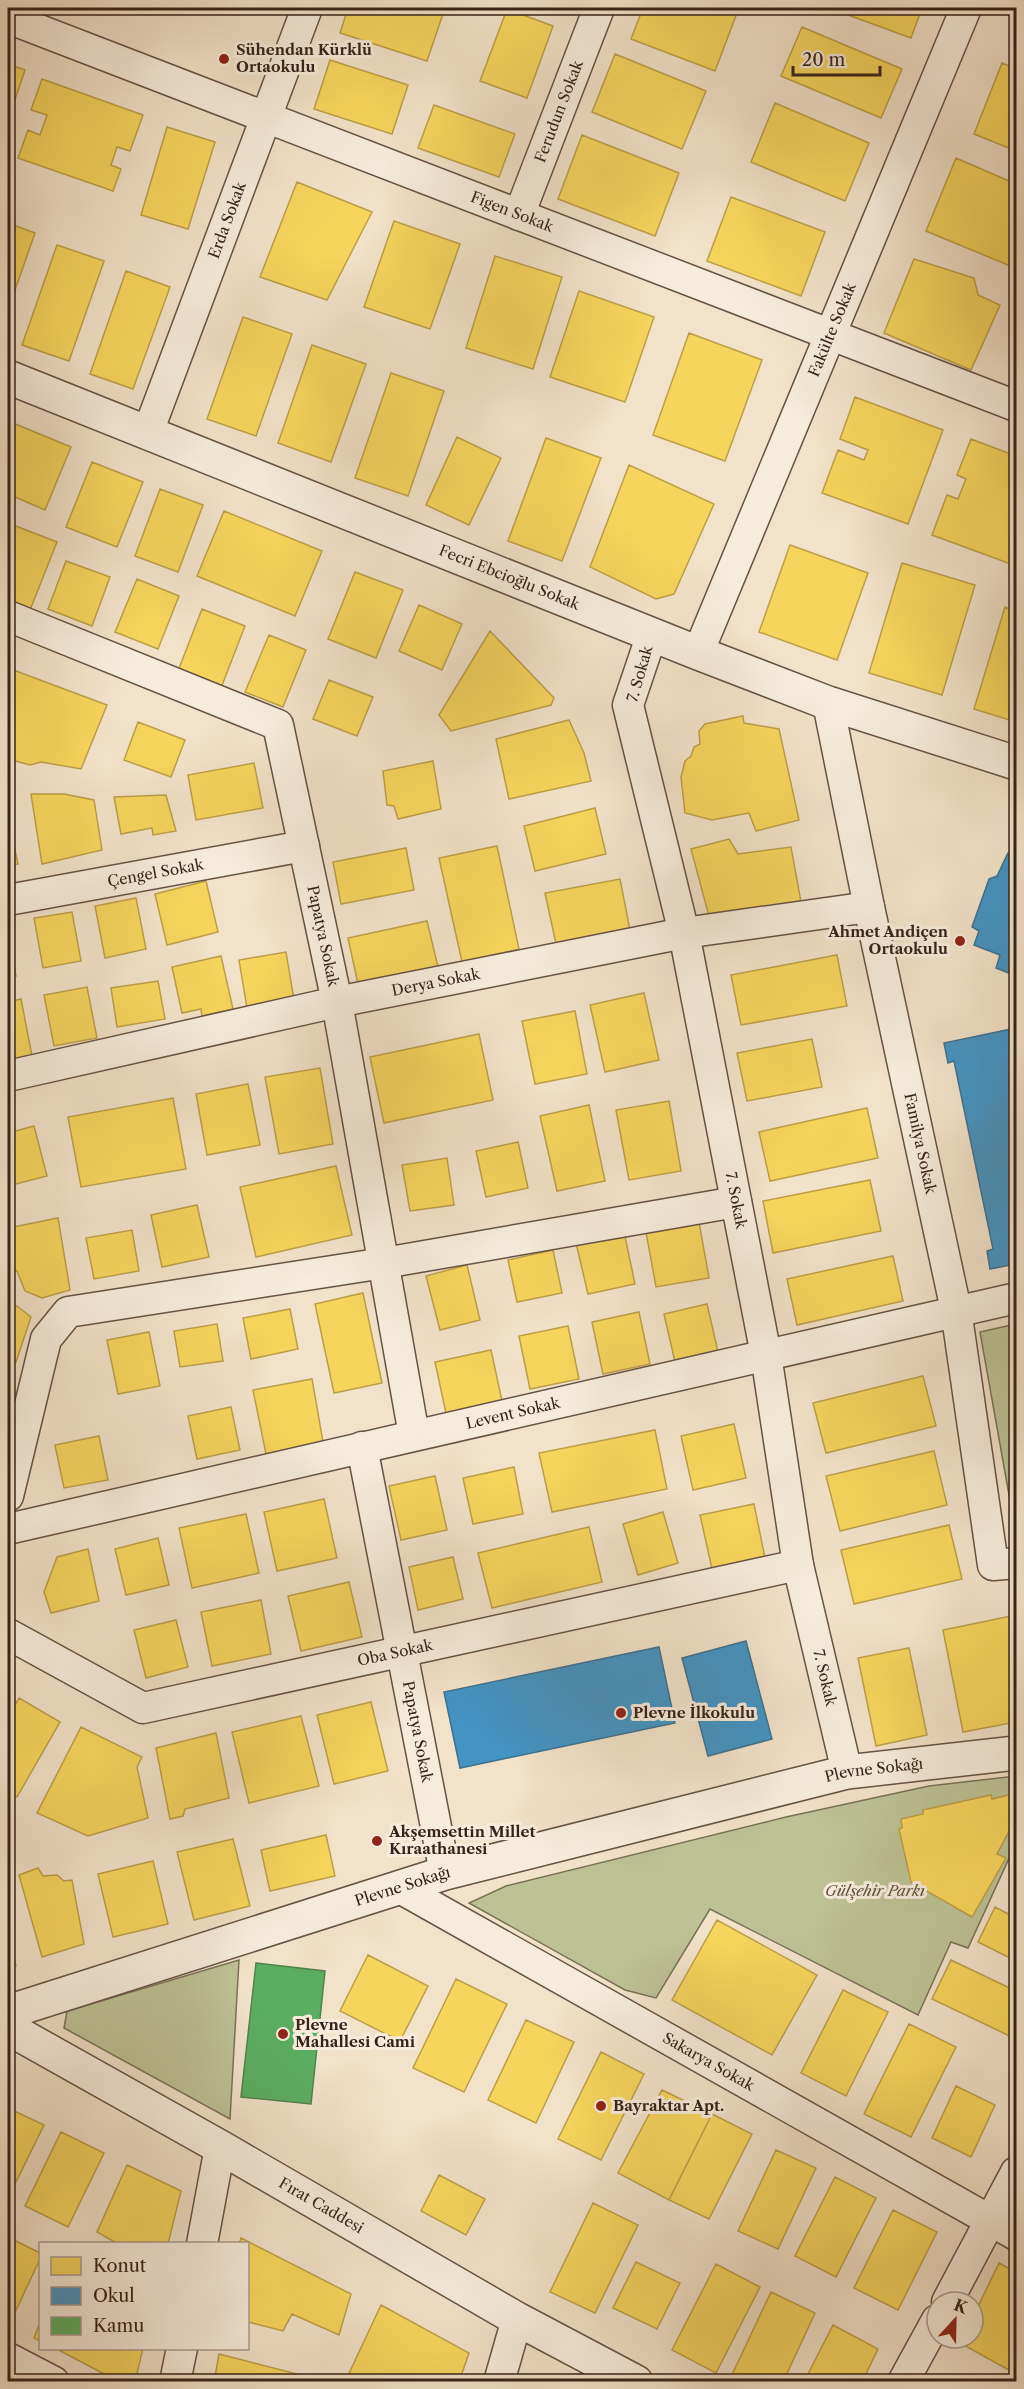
<svg xmlns="http://www.w3.org/2000/svg" width="1024" height="2389" font-family="'Libre Caslon Text',serif">
<style>
.green{fill:#bdc295;stroke:#7a7257;stroke-width:1.5}
.homes{fill:#f6d55c;stroke:#bd9f48;stroke-width:1.5}
.schools{fill:#4393c3;stroke:#3f7190;stroke-width:1.5}
.public{fill:#5aae61;stroke:#50844b;stroke-width:1.5}
.lines{fill:none;stroke-linecap:round;stroke-linejoin:round}
.minor-casing{stroke:#665245;stroke-width:33}
.tertiary-casing{stroke:#665245;stroke-width:36}
.minor{stroke:#f7ecdc;stroke-width:30}
.tertiary{stroke:#f7ecdc;stroke-width:33}
.poi-dot{fill:#8f2418;stroke:#f7ecdc;stroke-width:2}
.labels{text-anchor:middle;stroke-width:6;stroke-linejoin:round;paint-order:stroke}
.poi-label{font-size:15px;font-weight:bold;fill:#372219;stroke:#f7ecdc;text-anchor:start}
.street-label{font-size:15px;fill:#372219;stroke:#f7ecdc}
.park-label{font-size:15px;font-style:italic;fill:#5f523e;stroke:#f7ecdc}
</style>
<rect width="100%" height="100%" fill="#f2e2c9"/>
<filter id="stains"><feTurbulence type="fractalNoise" baseFrequency=".00333" numOctaves="4"/><feColorMatrix values="0 0 0 0 .2 0 0 0 0 .09 0 0 0 0 .02 0 0 0 .5 -.17"/></filter>
<radialGradient id="worn" r=".72"><stop offset=".6" stop-color="#630" stop-opacity="0"/><stop offset="1" stop-color="#630" stop-opacity=".3"/></radialGradient>
<!-- green -->
<path class="green" d="M1016,1324V1523H1014L980,1332Z
M1016,1776V1843L968,1948L951,1942L918,2015L710,1909L656,1998L625,1990L469,1903L506,1886L786,1817L929,1786Z
M239,1960L230,2119L64,2028L67,2011Z"/>
<!-- homes -->
<path class="homes" d="M348,8H445L427,61L340,33Z
M643,8H721L737,13L715,71L631,39Z
M829,8H922L911,38Z
M507,9L553,26L527,98L480,81Z
M802,27L902,69L881,118L781,76Z
M615,54L706,91L682,149L592,112Z
M330,60L408,85L392,134L314,109Z
M1002,63L1016,69V151L974,134Z
M8,64L25,70L8,120Z
M42,79L143,115L130,151L117,147L111,165L121,169L113,191L18,158L28,130L40,135L47,115L31,110Z
M775,103L869,143L845,201L751,162Z
M434,105L515,134L499,177L418,148Z
M167,127L215,142L188,229L141,215Z
M582,135L679,173L655,236L558,199Z
M956,158L1016,184L1015,268L926,231Z
M297,182L372,212L327,300L260,277Z
M731,197L825,232L801,296L707,261Z
M394,221L460,244L430,329L364,307Z
M8,223L35,233L8,310Z
M57,245L104,261L69,361L22,345Z
M495,256L562,277L533,369L466,348Z
M914,259L974,278L978,295L1000,305L971,370L884,333Z
M126,271L170,287L133,389L90,374Z
M579,291L654,317L625,402L550,377Z
M243,317L292,334L256,436L207,419Z
M689,333L762,360L725,461L653,435Z
M312,345L366,364L331,462L278,443Z
M391,373L444,391L408,496L355,478Z
M855,397L943,430L908,524L822,493L838,450L864,460L868,450L840,439Z
M8,421L71,447L45,510L8,494Z
M457,437L501,458L469,525L426,505Z
M546,438L601,458L562,561L508,541Z
M971,439L1016,456V566L932,535L947,495L958,499L966,479L957,475Z
M92,462L143,482L117,547L66,527Z
M629,465L714,504L674,594L656,599L590,567Z
M160,489L203,505L178,572L135,556Z
M224,511L322,551L295,616L197,576Z
M8,523L57,542L30,610L8,601Z
M790,545L868,573L837,660L759,632Z
M66,561L110,577L92,626L48,609Z
M902,563L975,585L942,695L869,673Z
M355,572L403,590L376,658L328,639Z
M137,579L179,596L158,649L115,632Z
M419,605L462,624L442,670L399,651Z
M1005,607L1016,611V722L974,709Z
M202,609L245,626L221,688L178,671Z
M490,631L554,698L551,705L451,731L439,715Z
M269,635L306,650L283,707L245,692Z
M8,668L107,705L81,769L41,762L30,765L8,759Z
M329,680L373,697L357,736L313,719Z
M743,716L744,723L779,729L799,820L756,831L749,813L712,820L685,813L681,777L685,761L691,756L694,747L700,744L699,731L705,724Z
M569,720L584,753L591,781L509,799L496,739Z
M138,722L185,740L171,777L124,760Z
M433,761L441,809L398,819L394,806L387,805L383,771Z
M254,763L263,808L196,820L188,775Z
M31,794H64L94,800L102,850L42,864Z
M166,795L176,831L153,835L152,828L121,834L114,797Z
M595,808L606,854L535,871L524,826Z
M8,817L18,864L8,866Z
M729,839L738,854L791,847L801,902L710,920L691,849Z
M497,846L519,949L462,962L439,858Z
M406,848L414,890L341,904L333,862Z
M620,879L630,930L556,944L545,893Z
M206,881L218,932L167,945L155,894Z
M136,898L146,949L105,958L95,906Z
M72,912L81,961L43,968L34,918Z
M427,921L438,967L358,984L348,938Z
M8,933L16,976L8,977Z
M286,952L294,1000L247,1008L239,960Z
M837,955L847,1006L741,1025L731,975Z
M221,956L233,1009L202,1016L201,1009L182,1013L172,967Z
M158,981L165,1019L117,1027L111,988Z
M87,987L97,1038L54,1046L44,995Z
M644,993L659,1060L605,1072L590,1005Z
M21,999L32,1056L8,1061V1002Z
M575,1011L587,1074L535,1084L522,1021Z
M479,1034L493,1100L384,1123L370,1057Z
M812,1039L822,1087L747,1101L737,1053Z
M320,1068L333,1144L279,1154L265,1077Z
M248,1084L260,1145L207,1155L196,1094Z
M173,1098L186,1169L81,1187L68,1117Z
M669,1101L681,1171L629,1180L616,1110Z
M589,1105L605,1181L557,1191L540,1116Z
M867,1108L878,1158L770,1181L759,1132Z
M34,1126L47,1176L8,1186V1133Z
M518,1142L528,1188L486,1197L476,1151Z
M447,1158L454,1205L410,1211L402,1165Z
M336,1166L352,1235L256,1257L240,1187Z
M870,1180L881,1231L773,1253L763,1201Z
M197,1205L209,1257L162,1267L151,1215Z
M58,1218L70,1290L42,1298L25,1291L17,1271L8,1270V1228Z
M699,1222L709,1278L656,1287L646,1232Z
M132,1230L139,1271L94,1279L86,1238Z
M624,1232L635,1284L588,1294L576,1243Z
M553,1250L562,1293L517,1302L508,1260Z
M893,1256L903,1301L797,1325L787,1279Z
M467,1265L480,1320L440,1330L426,1276Z
M363,1293L382,1383L334,1393L315,1304Z
M8,1299L31,1317L16,1362L8,1359Z
M707,1304L718,1352L675,1362L664,1314Z
M290,1309L298,1349L251,1359L243,1318Z
M639,1312L650,1364L603,1374L592,1322Z
M217,1324L223,1361L180,1367L174,1331Z
M568,1326L579,1379L530,1389L519,1336Z
M149,1332L160,1386L118,1394L107,1340Z
M491,1350L502,1401L446,1413L435,1362Z
M923,1376L936,1426L826,1453L813,1403Z
M312,1379L323,1442L266,1454L253,1390Z
M231,1407L240,1450L197,1459L188,1416Z
M734,1424L746,1478L693,1490L681,1436Z
M655,1430L667,1489L552,1512L539,1453Z
M99,1436L108,1480L64,1488L55,1445Z
M934,1451L947,1505L840,1531L826,1476Z
M514,1467L523,1514L473,1524L463,1478Z
M435,1476L447,1530L401,1540L389,1486Z
M324,1499L337,1558L277,1571L264,1512Z
M754,1504L765,1558L712,1569L700,1515Z
M663,1512L678,1563L638,1575L623,1524Z
M246,1514L259,1573L192,1588L179,1528Z
M949,1525L962,1579L854,1604L841,1550Z
M589,1527L602,1582L492,1608L478,1553Z
M158,1538L169,1585L126,1595L115,1549Z
M88,1549L99,1601L51,1613L44,1592L57,1557Z
M453,1557L463,1599L418,1610L409,1567Z
M349,1582L362,1637L301,1651L288,1596Z
M261,1600L271,1654L212,1666L201,1612Z
M1016,1615V1722L963,1732L943,1630Z
M176,1620L188,1667L146,1678L134,1630Z
M909,1648L927,1735L876,1746L858,1658Z
M19,1698L60,1722L17,1797L8,1791V1717Z
M371,1702L388,1771L334,1784L317,1715Z
M301,1716L319,1786L249,1803L232,1732Z
M81,1727L142,1757L137,1767L148,1818L88,1836L37,1813Z
M216,1733L229,1798L185,1809L183,1816L170,1819L156,1748Z
M1013,1794L1016,1818L997,1854L1006,1858L972,1917L911,1882L899,1829L902,1828L901,1819L923,1814V1810L991,1795L992,1799Z
M326,1835L335,1876L270,1891L261,1850Z
M233,1839L250,1906L194,1920L177,1852Z
M153,1861L168,1924L113,1937L98,1874Z
M38,1868L43,1876L57,1875L64,1881L72,1880L84,1944L42,1957L19,1875Z
M1016,1873V1892L1009,1889Z
M995,1907L1016,1918V1961L978,1942Z
M717,1920L817,1975L772,2055L672,2000Z
M8,1930L16,1966L8,1967Z
M368,1955L428,1986L400,2041L340,2011Z
M951,1960L1016,1991V2039L932,1999Z
M456,1979L507,2004L464,2092L413,2068Z
M843,1990L888,2012L846,2096L801,2073Z
M526,2020L574,2042L536,2123L488,2100Z
M909,2024L956,2047L911,2137L864,2114Z
M601,2052L644,2074L601,2160L558,2139Z
M956,2086L995,2105L971,2157L932,2138Z
M662,2090L712,2114L669,2200L618,2173Z
M8,2108L44,2125L10,2194L8,2193Z
M712,2114L752,2134L709,2219L669,2200Z
M61,2132L104,2153L68,2227L25,2206Z
M776,2150L816,2168L778,2249L738,2231Z
M127,2165L181,2191L168,2244H118L97,2232Z
M439,2175L485,2199L466,2235L421,2211Z
M835,2177L876,2198L836,2277L795,2256Z
M593,2203L638,2225L595,2313L550,2292Z
M893,2210L937,2232L898,2310L854,2288Z
M8,2237L40,2253V2259L11,2321L8,2320Z
M241,2238L351,2294L339,2335L292,2314L283,2331L248,2322V2244H239Z
M636,2262L680,2283L657,2329L613,2308Z
M999,2263L1016,2272V2374L960,2343L963,2338H973V2317Z
M716,2264L760,2287L716,2373L672,2350Z
M771,2292L815,2313L783,2382H735L730,2379Z
M381,2305L469,2353L459,2382H345Z
M40,2322V2341L34,2338Z
M833,2325L878,2349L862,2382H804Z
M55,2348H143L135,2382H119Z
M219,2354L305,2376L304,2382H214Z"/>
<!-- schools -->
<path class="schools" d="M1008,853L1016,856V976L996,968L1000,955L974,945L979,931L972,927L989,879L997,876Z
M1016,1028V1264L990,1269L987,1251L993,1249L954,1061L948,1063L944,1043Z
M746,1641L772,1739L708,1756L682,1658Z
M659,1647L675,1723L460,1768L444,1692Z"/>
<!-- public -->
<path class="public" d="M256,1963L325,1971L311,2104L241,2097Z"/>
<g class="lines">
<defs>
<g id="minor">
<path id="s1" d="M8,18L1016,406"/>
<path id="s2" d="M519,215L599,8"/>
<path id="s3" d="M148,432L307,8"/>
<path id="s4" d="M8,616L278,725L337,1002L414,1435"/>
<path id="s5" d="M652,634L628,705L684,933L766,1355L798,1565L847,1772"/>
<path id="s6" d="M698,653L966,8"/>
<path id="s7" d="M828,703L869,907L956,1310L993,1565L1016,1563"/>
<path id="s8" d="M8,900L304,846"/>
<path id="s9" d="M8,1076L337,1002L684,933L869,907"/>
<path id="s10" d="M362,1447L445,1873"/>
<path d="M8,1496L46,1339L68,1312L384,1263L736,1202"/>
<path id="s11" d="M8,1529L1016,1298"/>
<path id="s12" d="M8,1634L143,1708L798,1565"/>
<path id="s13" d="M400,1888L1016,2235"/>
<path d="M202,2244L220,2147"/>
<path d="M947,2302L1016,2172"/>
<path d="M8,2358L54,2382"/>
<path d="M175,2382L182,2348"/>
<path d="M499,2382L517,2319"/>
<path d="M903,2382L937,2320"/>
</g>
<g id="tertiary">
<path id="s14" d="M8,377L698,653L828,703L1016,763"/>
<path id="s15" d="M8,2012L445,1873L847,1772L1016,1753"/>
<path id="s16" d="M8,2028L220,2147L517,2319L636,2382"/>
</g>
</defs>
<!-- minor casing -->
<use href="#minor" class="minor-casing"/>
<!-- tertiary casing -->
<use href="#tertiary" class="tertiary-casing"/>
<!-- minor -->
<use href="#minor" class="minor"/>
<!-- tertiary -->
<use href="#tertiary" class="tertiary"/>
</g>
<!-- markers -->
<g class="poi-dot">
<circle cx="224" cy="59" r="6"/>
<circle cx="960" cy="941" r="6"/>
<circle cx="621" cy="1713" r="6"/>
<circle cx="377" cy="1841" r="6"/>
<circle cx="283" cy="2034" r="6"/>
<circle cx="601" cy="2106" r="6"/>
</g>
<g class="labels">
<!-- poi labels -->
<g class="poi-label">
<text x="236" y="55">Sühendan Kürklü<tspan x="236" dy="17">Ortaokulu</tspan></text>
<text x="948" y="937" text-anchor="end">Ahmet Andiçen<tspan x="948" dy="17">Ortaokulu</tspan></text>
<text x="633" y="1718">Plevne İlkokulu</text>
<text x="389" y="1837">Akşemsettin Millet<tspan x="389" dy="17">Kıraathanesi</tspan></text>
<text x="295" y="2030">Plevne<tspan x="295" dy="17">Mahallesi Cami</tspan></text>
<text x="613" y="2111">Bayraktar Apt.</text>
</g>
<!-- street labels -->
<g class="street-label">
<text dy="5" stroke="none"><textPath href="#s2" startOffset="111">Ferudun Sokak</textPath></text>
<text dy="5" stroke="none"><textPath href="#s1" startOffset="540">Figen Sokak</textPath></text>
<text dy="5" stroke="none"><textPath href="#s3" startOffset="226">Erda Sokak</textPath></text>
<text dy="5" stroke="none"><textPath href="#s6" startOffset="350">Fakülte Sokak</textPath></text>
<text dy="5" stroke="none"><textPath href="#s14" startOffset="540">Fecri Ebcioğlu Sokak</textPath></text>
<text transform="translate(640 674) rotate(-74)" y="5">7. Sokak</text>
<text dy="5" stroke="none"><textPath href="#s8" startOffset="150">Çengel Sokak</textPath></text>
<text dy="5" stroke="none"><textPath href="#s4" startOffset="507">Papatya Sokak</textPath></text>
<text dy="5" stroke="none"><textPath href="#s9" startOffset="438">Derya Sokak</textPath></text>
<text dy="5" stroke="none"><textPath href="#s7" startOffset="450">Familya Sokak</textPath></text>
<text dy="5" stroke="none"><textPath href="#s5" startOffset="582">7. Sokak</textPath></text>
<text dy="5" stroke="none"><textPath href="#s11" startOffset="518">Levent Sokak</textPath></text>
<text dy="5" stroke="none"><textPath href="#s12" startOffset="412">Oba Sokak</textPath></text>
<text dy="5" stroke="none"><textPath href="#s5" startOffset="1068">7. Sokak</textPath></text>
<text dy="5" stroke="none"><textPath href="#s10" startOffset="290">Papatya Sokak</textPath></text>
<text dy="5" stroke="none"><textPath href="#s15" startOffset="900">Plevne Sokağı</textPath></text>
<text dy="5" stroke="none"><textPath href="#s15" startOffset="414">Plevne Sokağı</textPath></text>
<text dy="5" stroke="none"><textPath href="#s13" startOffset="354">Sakarya Sokak</textPath></text>
<text dy="5" stroke="none"><textPath href="#s16" startOffset="360">Fırat Caddesi</textPath></text>
</g>
<!-- park labels -->
<g class="park-label">
<text x="875" y="1896">Gülşehir Parkı</text>
</g>
</g>
<!-- margin -->
<rect width="1024" height="2389" fill="none" stroke="#f2e2c9" stroke-width="30"/>
<rect x="9" y="9" width="1006" height="2371" fill="none" stroke="#372219" stroke-width="3"/>
<rect x="15" y="15" width="994" height="2359" fill="none" stroke="#372219" stroke-width="1.5"/>
<!-- legend -->
<rect x="39" y="2242" width="210" height="108" fill="#f7ecdc" stroke="#aa9b8e" stroke-width="1.5"/>
<rect x="51" y="2257" width="30" height="18" fill="#f6d55c" stroke="#aa9b8e" stroke-width="1.5"/>
<text x="93" y="2272" font-size="18" fill="#372219">Konut</text>
<rect x="51" y="2287" width="30" height="18" fill="#4393c3" stroke="#aa9b8e" stroke-width="1.5"/>
<text x="93" y="2302" font-size="18" fill="#372219">Okul</text>
<rect x="51" y="2317" width="30" height="18" fill="#5aae61" stroke="#aa9b8e" stroke-width="1.5"/>
<text x="93" y="2332" font-size="18" fill="#372219">Kamu</text>
<!-- north arrow -->
<g transform="translate(955 2320) rotate(22)"><circle r="28" fill="#f7ecdc" stroke="#aa9b8e" stroke-width="1.5"/>
<path d="M0-4.5L10 22L0 15L-10 22Z" fill="#8f2418"/>
<text y="-9" font-size="16" font-weight="bold" text-anchor="middle" fill="#372219">K</text>
</g>
<!-- scale -->
<path d="M793 66v9h87v-9" fill="none" stroke="#372219" stroke-width="3"/>
<text x="802" y="66" font-size="18" fill="#372219" stroke="#f7ecdc" stroke-width="4.5" paint-order="stroke">20 m</text>
<rect width="100%" height="100%" filter="url(#stains)"/>
<rect width="100%" height="100%" fill="url(#worn)"/>
</svg>
